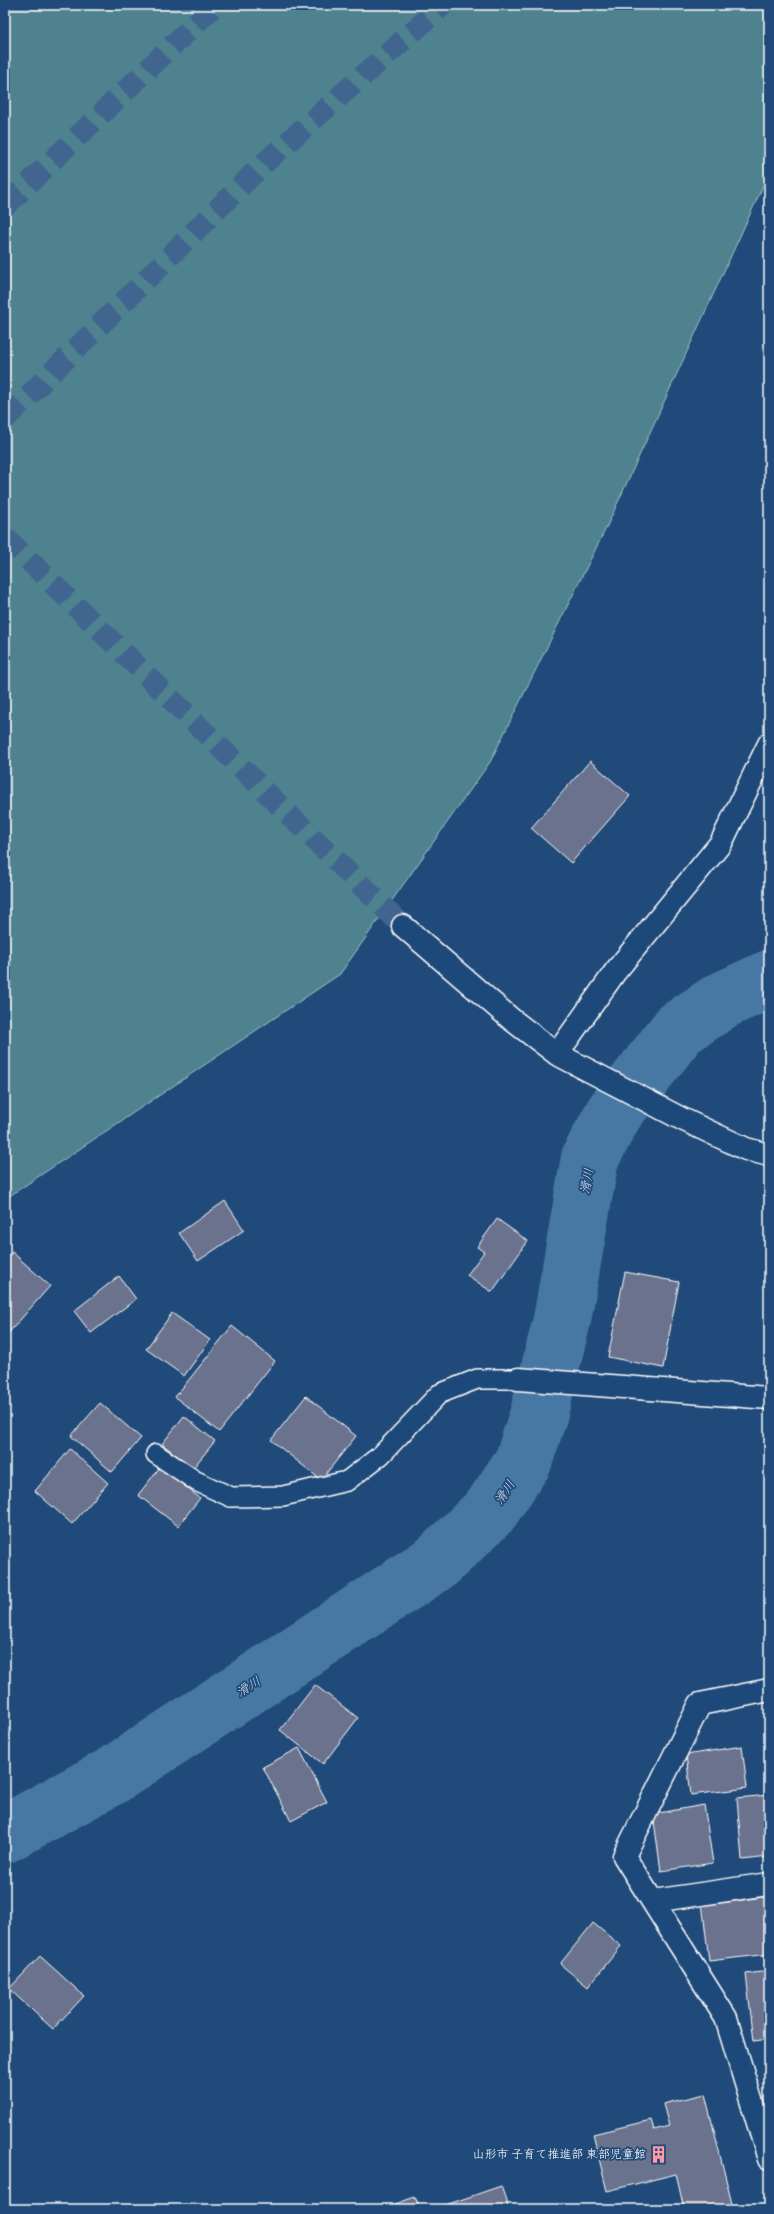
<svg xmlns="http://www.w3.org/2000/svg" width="774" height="2214" font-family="'Patrick Hand','Klee One',sans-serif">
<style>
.green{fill:#4f828f;stroke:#a7c0c7}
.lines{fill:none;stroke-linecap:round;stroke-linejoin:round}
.river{stroke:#4678a3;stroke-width:58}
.building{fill:#6b728d;stroke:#fff}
.secondary-tunnel{stroke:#41658e;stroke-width:22;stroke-dasharray:22 11;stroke-linecap:butt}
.highway-tunnel{stroke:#41658e;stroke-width:22;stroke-dasharray:22 11;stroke-linecap:butt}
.lane-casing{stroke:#fff;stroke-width:22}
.street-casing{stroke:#fff;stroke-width:25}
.secondary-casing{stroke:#fff;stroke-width:25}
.lane{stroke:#1f4a7a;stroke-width:19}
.street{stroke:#1f4a7a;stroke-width:22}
.secondary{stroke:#1f4a7a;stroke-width:22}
.labels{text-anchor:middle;stroke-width:3.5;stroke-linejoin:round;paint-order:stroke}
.poi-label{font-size:12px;fill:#fff;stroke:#1f4a7a;text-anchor:end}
.water-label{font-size:13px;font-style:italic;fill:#d1dde8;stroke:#1f4a7a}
</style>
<rect width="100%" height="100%" fill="#1f4a7a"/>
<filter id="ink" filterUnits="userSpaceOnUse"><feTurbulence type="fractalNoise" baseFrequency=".025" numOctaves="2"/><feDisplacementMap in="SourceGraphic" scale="8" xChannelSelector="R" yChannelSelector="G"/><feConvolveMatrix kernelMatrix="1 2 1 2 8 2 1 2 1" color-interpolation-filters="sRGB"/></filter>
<g filter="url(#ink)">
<!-- green -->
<path class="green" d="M5,5H769V173L607,526L490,762L340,974L5,1199Z"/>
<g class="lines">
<!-- river -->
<path class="river" d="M5,1834L112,1776L437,1562L491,1510L523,1462L539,1413L562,1320L590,1158L614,1113L679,1029L721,1001L769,979"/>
</g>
<!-- building -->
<path class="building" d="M590,761L630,796L571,863L531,828Z
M225,1201L244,1230L198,1261L179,1233Z
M497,1219L528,1241L492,1292L467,1275L484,1252L477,1247Z
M12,1252L50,1286L5,1337V1261Z
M625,1272L679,1282L663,1368L608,1357Z
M119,1276L136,1299L91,1333L74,1311Z
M172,1313L210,1340L184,1376L146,1349Z
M232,1326L275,1361L219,1432L175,1397Z
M306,1396L356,1436L321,1480L271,1440Z
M100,1403L141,1438L112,1472L71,1436Z
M184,1416L215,1441L193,1468L162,1444Z
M70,1449L108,1483L72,1524L35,1491Z
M160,1467L200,1498L178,1526L138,1495Z
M315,1685L358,1718L323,1764L280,1730Z
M742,1746L747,1788L691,1795L686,1755Z
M299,1748L327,1802L291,1821L263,1767Z
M769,1795V1857L742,1860L737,1798Z
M704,1805L713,1863L661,1871L653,1814Z
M769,1895V1954L709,1961L702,1903Z
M593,1923L621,1946L588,1987L560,1964Z
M40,1956L84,1996L53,2029L9,1989Z
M769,1971V2039L754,2041L746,1974Z
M705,2094L733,2208L684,2209L676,2174L607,2191L593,2134L651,2120L654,2130L669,2126L663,2104Z
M501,2186L509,2209H434Z
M415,2197L420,2209H381Z"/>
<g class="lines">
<!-- secondary-tunnel -->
<path class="secondary-tunnel" d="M5,537L403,926"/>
<!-- highway-tunnel -->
<path class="highway-tunnel" d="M5,206L215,5
M5,419L262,165L443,5"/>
<defs>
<path id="lane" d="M156,1454L196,1481L231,1497L283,1496L347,1481L381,1455L439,1394L477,1379H518"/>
<path id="street" d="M557,1054L615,972L721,843L769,744
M518,1379L769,1398
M769,1690L700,1704L624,1856L726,2018L769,2159
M653,1901L769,1884"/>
<path id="secondary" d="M403,926L511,1019L557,1054L682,1119L746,1149L769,1155"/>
</defs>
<!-- lane casing -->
<use href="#lane" class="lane-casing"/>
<!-- street casing -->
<use href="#street" class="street-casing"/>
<!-- secondary casing -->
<use href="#secondary" class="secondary-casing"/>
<!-- lane -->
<use href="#lane" class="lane"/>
<!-- street -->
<use href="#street" class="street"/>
<!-- secondary -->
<use href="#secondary" class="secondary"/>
</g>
</g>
<!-- icons -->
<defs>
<symbol id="building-bare" viewBox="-9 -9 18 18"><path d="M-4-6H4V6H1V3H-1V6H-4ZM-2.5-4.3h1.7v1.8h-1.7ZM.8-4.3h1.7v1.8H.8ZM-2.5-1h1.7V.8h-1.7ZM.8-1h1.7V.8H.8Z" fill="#ff9aa2" stroke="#1f4a7a" stroke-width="2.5" paint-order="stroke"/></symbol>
</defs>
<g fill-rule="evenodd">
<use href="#building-bare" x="646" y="2142" width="25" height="25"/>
</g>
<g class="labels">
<!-- poi labels -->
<g class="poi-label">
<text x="646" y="2158">山形市 子育て推進部 東部児童館</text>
</g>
<!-- water labels -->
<g class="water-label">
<text transform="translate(586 1181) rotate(-80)" y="5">滑川</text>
<text transform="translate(504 1492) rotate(-56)" y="5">滑川</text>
<text transform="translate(248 1686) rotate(-33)" y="5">滑川</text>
</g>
</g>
<!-- margin -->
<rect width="774" height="2214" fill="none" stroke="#1f4a7a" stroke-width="20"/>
<rect x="10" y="10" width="754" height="2194" fill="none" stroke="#fff" stroke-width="1.5" filter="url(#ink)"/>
</svg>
